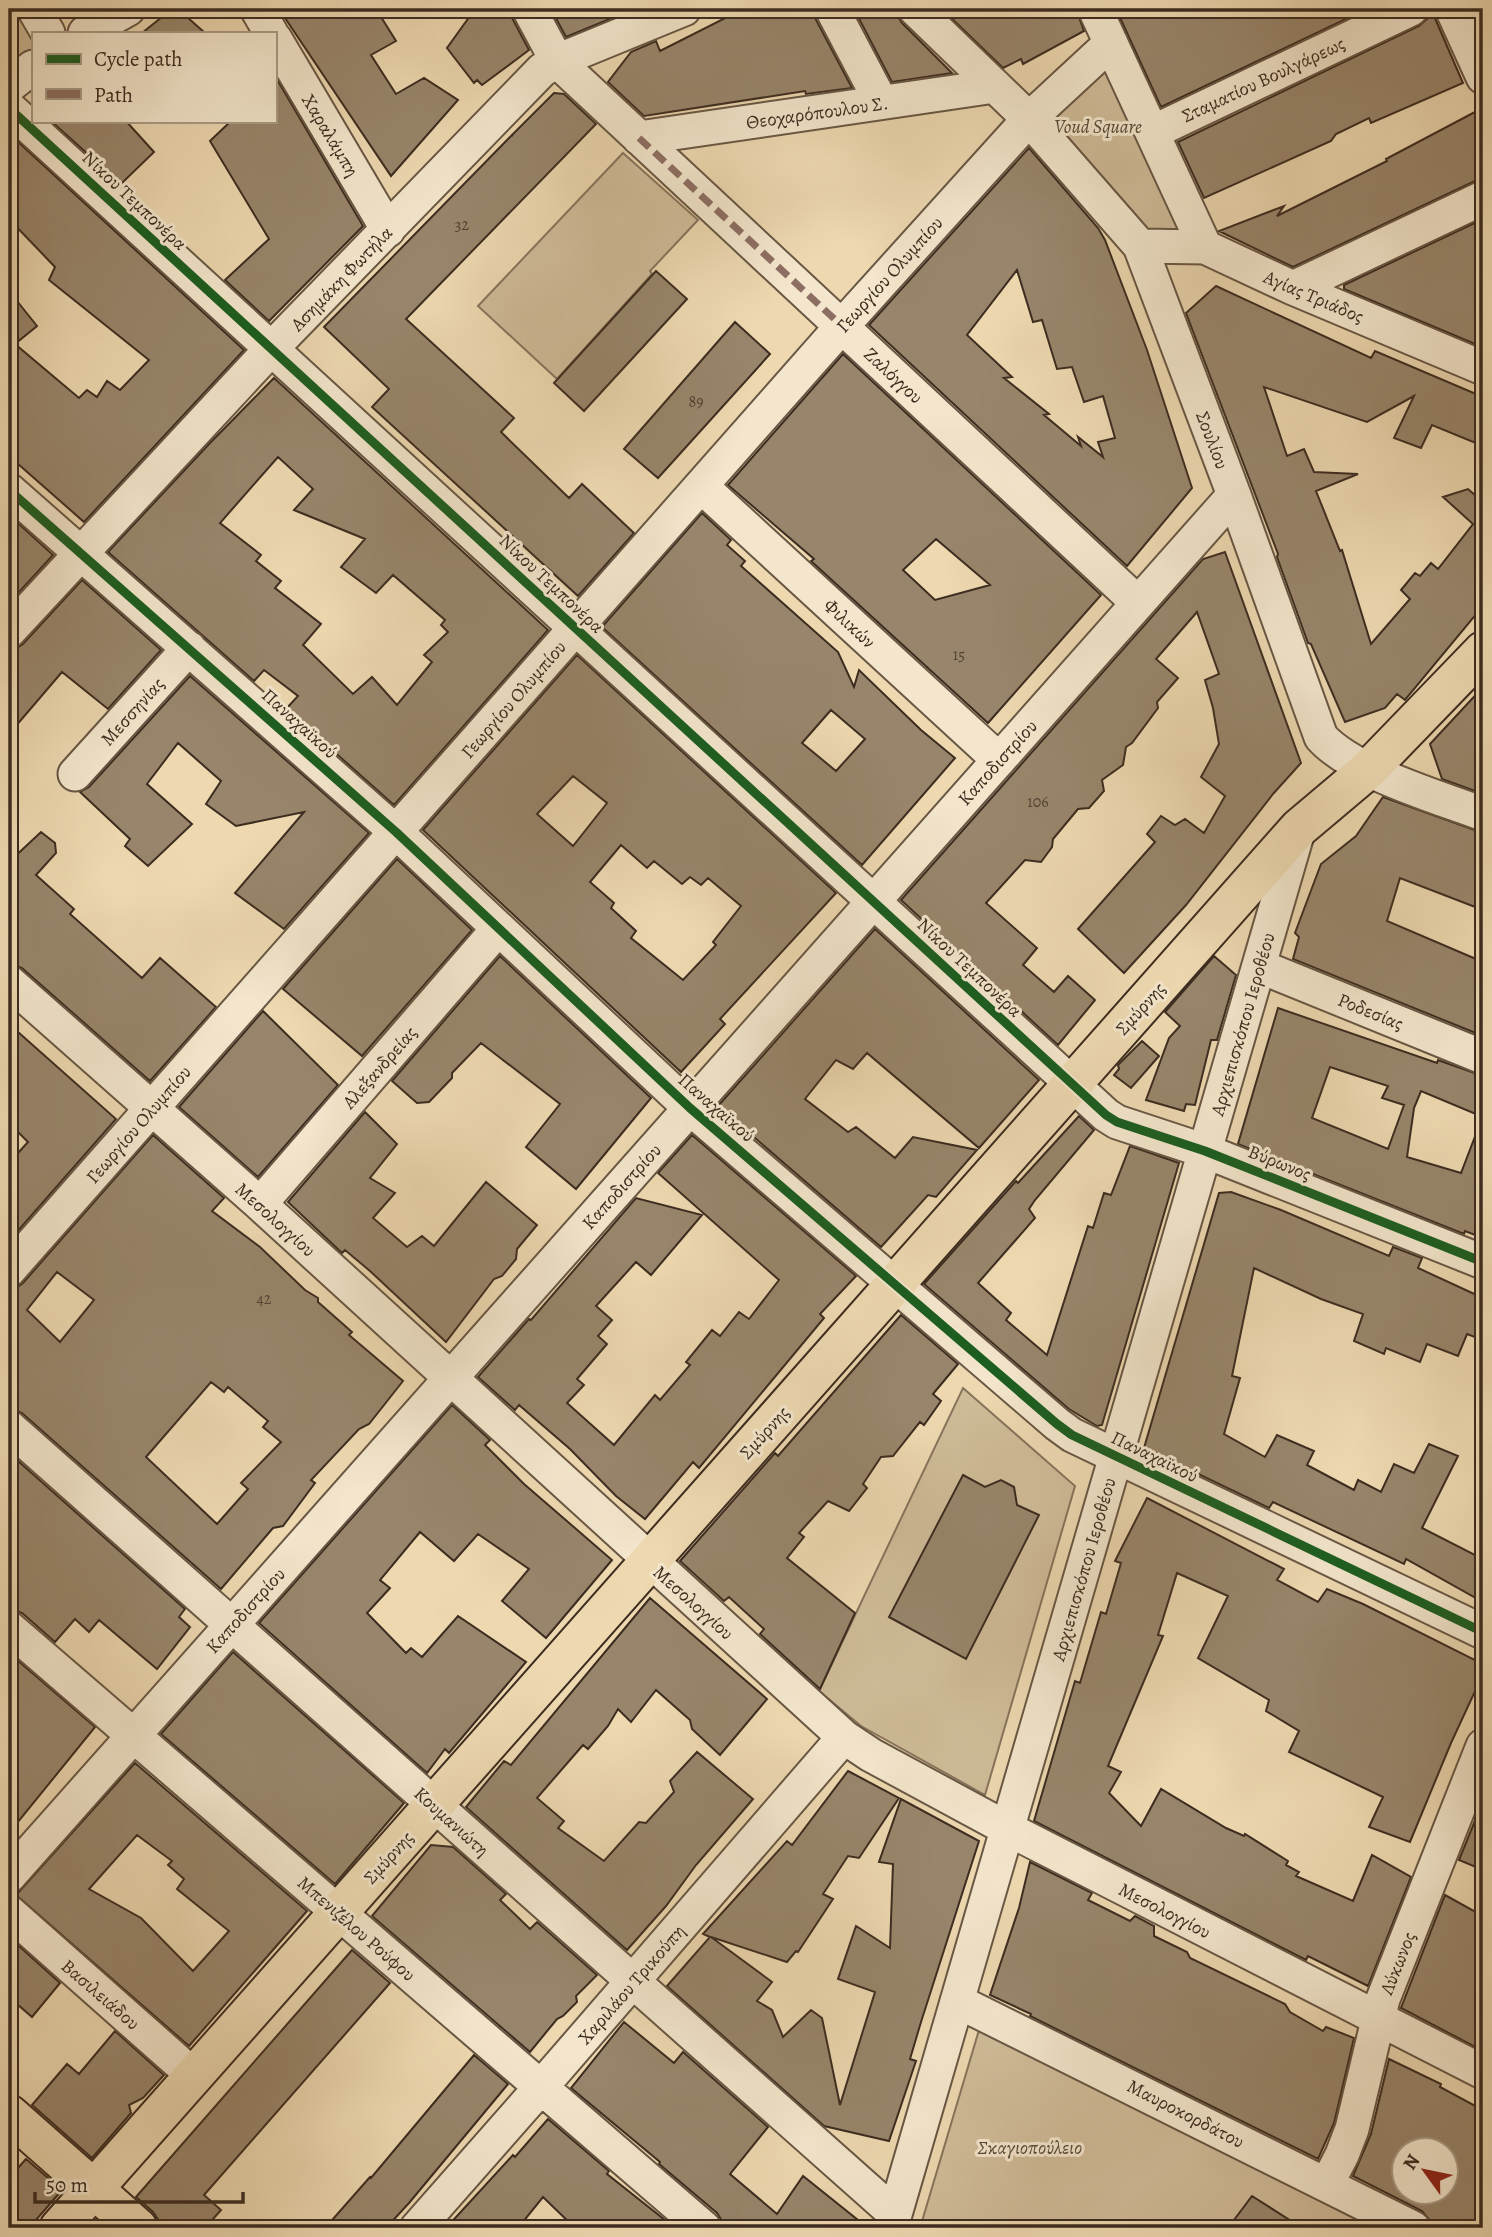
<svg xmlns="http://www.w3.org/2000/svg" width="1492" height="2237" font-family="Alegreya,serif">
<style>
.green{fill:#cfbb98;stroke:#86745c;stroke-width:2}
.building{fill:#98856b;stroke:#3c2c20;stroke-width:2;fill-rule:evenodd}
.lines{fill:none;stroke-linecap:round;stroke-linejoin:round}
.minor-casing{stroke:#685744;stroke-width:37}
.major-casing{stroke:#3c2c20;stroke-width:42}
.minor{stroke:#f3e6cc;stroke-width:33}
.major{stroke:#edd8b0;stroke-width:38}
.quiet{stroke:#8d6e63;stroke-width:7;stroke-dasharray:14 7;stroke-linecap:butt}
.cycleway-casing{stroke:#f3e6cc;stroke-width:13}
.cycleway{stroke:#1b5e20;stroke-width:9}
.labels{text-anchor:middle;stroke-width:6;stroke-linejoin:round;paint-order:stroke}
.number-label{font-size:16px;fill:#534233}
.street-label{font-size:19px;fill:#3c2c20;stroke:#f3e6cc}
.park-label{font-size:19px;font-style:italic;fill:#594938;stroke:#f3e6cc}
</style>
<rect width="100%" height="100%" fill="#edd8b0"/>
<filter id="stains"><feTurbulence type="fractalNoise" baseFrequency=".00286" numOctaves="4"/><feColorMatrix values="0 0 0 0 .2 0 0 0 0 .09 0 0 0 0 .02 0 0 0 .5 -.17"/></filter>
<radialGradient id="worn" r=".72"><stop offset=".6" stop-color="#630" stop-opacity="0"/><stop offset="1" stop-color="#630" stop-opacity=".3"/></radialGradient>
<!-- green -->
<path class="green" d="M9,9H34L33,67L9,86Z
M1111,43L1205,247L1140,246L1029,119Z
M623,153L698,220L650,271L652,274L557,379L478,306Z
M963,1388L1075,1486L985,1795L861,1726L819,1691Z
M979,2030L1374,2228H920Z"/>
<!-- building -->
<path class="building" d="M172,9H178L205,33H142Z
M279,9H376L396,41L371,55L396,94L424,78L458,100L391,176Z
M475,9H510L512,18L529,50L482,85L477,80L474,83L447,48Z
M551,9H634L566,37Z
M743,9H813L815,18L852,88L806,94L805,91L644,116L608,82L631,52L656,41L660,51Z
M854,9H896L897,15L902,23L952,73L892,82Z
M942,9H1076L1084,31L1023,64L1021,59L1003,68Z
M1116,9H1367L1161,107Z
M1431,9L1463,83L1371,123L1369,118L1336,134L1331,141L1204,198L1178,142L1419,26L1427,19Z
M275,76L363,226L269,321L225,280L269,239L210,141L231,121H275Z
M554,93L564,94L596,124L406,319L514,418L501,432L569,498L582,484L634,533L578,596L372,407L389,389L324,327L512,135L513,136L512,135Z
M1475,112L1483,130V179L1475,181L1293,267L1219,231L1284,206L1277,216L1387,161L1386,159Z
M51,121H126L154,152L121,184Z
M16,140L244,350L84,522L9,456V291L37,326L15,344L79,398L87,390L97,397L107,381L120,390L149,360L49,280L55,267L9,219V146Z
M1029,148L1098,228L1105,240L1147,350L1192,488L1127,566L869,325ZM1017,270L1033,322L1042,320L1057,369L1072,367L1084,402L1103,396L1115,438L1098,442L1103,457L1078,437L1081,446L1044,415L1049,414L1004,378L1012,377L967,335Z
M1483,219V320L1475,344L1344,289V285Z
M656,271L687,299L584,411L554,383Z
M1216,286L1371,358L1375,351L1483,397V446L1432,425L1421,448L1394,438L1414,396L1367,422L1264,387L1287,456L1304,449L1314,472L1358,474L1316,491L1340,551L1342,550L1371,644L1410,599L1401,590L1415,573L1420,576L1431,563L1438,569L1473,524L1443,497L1468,489L1483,502V606L1405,700L1397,694L1385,708L1345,722L1311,644L1308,643L1277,557L1278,554L1186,313Z
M735,322L770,354L658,478L624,449Z
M843,354L1101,595L988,723L811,561L814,559L728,485ZM936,539L990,585L935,600L903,570Z
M274,378L548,630L394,805L286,709L298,696L264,670L254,681L108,552L210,443ZM278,457L313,489L294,510L365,539L341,567L376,593L393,575L445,620L441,625L448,632L424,655L432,662L397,705L372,677L353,694L303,645L321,624L275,588L281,581L256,561L261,555L220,523Z
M702,513L731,540L727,545L745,561L741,566L838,652L854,687L859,670L921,730L955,758L862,865L602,627ZM831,710L865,739L836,771L802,743Z
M9,515L53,555L9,603Z
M1225,552L1301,763L1273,794L1186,905L1124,973L1078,929L1155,842L1147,834L1161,816L1175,825L1185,819L1204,833L1225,796L1201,777L1219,744L1213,708L1205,680L1219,674L1197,612L1156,659L1178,678L1157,702L1158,708L1132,743L1126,747L1123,765L1102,780L1104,791L1089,808L1078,809L1053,839L1052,847L1041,862L1025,860L986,903L1037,948L1023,965L1054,992L1068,976L1095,1000L1058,1045L901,900L1203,559Z
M82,580L161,650L108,709L62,672L9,734V650L15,649L23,644Z
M577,655L836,893L720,1019L725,1024L681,1072L423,830ZM573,776L607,803L573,846L537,814ZM621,845L647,868L654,861L682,884L690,877L701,885L708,878L741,906L713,942L716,945L683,980L631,938L636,931L611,908L614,903L590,882Z
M190,676L369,833L284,929L235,893L304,812L236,826L206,804L221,781L178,743L147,784L192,824L148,866L125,846L130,839L80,792L89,787Z
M1483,687V794L1442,779L1430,744Z
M1383,797L1483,833V910L1400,878L1387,921L1483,962V1036L1293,959L1299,937L1295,933L1321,864L1356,836Z
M41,832L55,843L56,853L36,875L74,909L70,914L142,978L160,958L216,1007L150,1081L22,968L9,963V862Z
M397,859L472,930L362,1056L283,989Z
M875,929L1039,1080L979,1148L867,1053L853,1069L836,1060L805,1099L848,1132L856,1127L895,1158L913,1137L977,1150L936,1197L928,1195L881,1247L718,1106Z
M500,956L651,1098L576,1189L526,1147L560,1104L481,1043L452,1073V1078L429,1102L417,1103L392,1081Z
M1214,956L1236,975L1217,1040H1211L1195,1105L1186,1104L1184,1111L1146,1100L1169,1038L1180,1026L1165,1012Z
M1278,1008L1437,1063L1438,1060L1483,1076V1117L1421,1091L1414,1108L1407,1157L1461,1173L1481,1121H1483V1238L1465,1231L1464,1234L1238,1144ZM1330,1067L1388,1086L1382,1098L1404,1105L1388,1149L1312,1118Z
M263,1011L338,1085L258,1177L179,1107Z
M9,1024L116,1119L9,1241V1163L28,1142L9,1123Z
M1142,1041L1159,1056L1131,1088L1114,1075L1119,1069L1118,1065Z
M365,1112L397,1144L370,1178L395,1193L373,1218L407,1247L422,1236L434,1246L486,1182L537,1225L517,1249L516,1259L502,1276L494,1279L446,1342L370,1271L345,1250L342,1253L288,1202Z
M1079,1116L1094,1130L1035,1200L1029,1209L1035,1218L978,1283L1011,1313L1006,1320L1047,1355L1088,1226L1093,1228L1104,1193L1111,1195L1130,1146L1179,1163L1102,1425L1097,1426L1069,1409L924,1284L1016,1181L1018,1183Z
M153,1135L224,1198L212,1211L260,1247L305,1290L318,1298V1302L352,1332L349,1335L403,1381L369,1424L359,1429L311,1480L315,1483L283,1526L273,1528L221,1589L22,1413L9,1408V1289L16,1288L23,1283ZM57,1272L94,1300L60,1342L27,1310ZM211,1382L224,1392L228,1387L268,1421L263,1427L281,1442L241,1483L248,1489L217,1524L146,1457Z
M692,1135L856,1276L820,1314L824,1318L699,1468L693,1462L645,1519L616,1496L570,1449L519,1405L515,1410L478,1377L529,1319L531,1320L636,1198L702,1215L651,1275L636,1262L596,1306L612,1320L598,1336L607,1344L577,1379L584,1385L567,1403L614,1445L655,1395L660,1400L690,1365L686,1362L712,1330L720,1336L739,1312L749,1319L779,1280L658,1173Z
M1231,1192L1281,1210L1389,1256L1393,1247L1422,1258L1418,1268L1483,1298V1340L1467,1334L1458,1356L1427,1344L1420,1362L1386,1348L1384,1354L1354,1341L1363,1314L1321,1299L1254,1268L1232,1376L1240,1378L1224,1434L1265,1457L1277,1435L1314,1451L1307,1465L1354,1490L1358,1480L1381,1492L1394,1464L1414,1473L1429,1444L1458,1456L1422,1528L1483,1559V1602L1406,1559L1404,1564L1273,1502L1269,1508L1144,1448L1219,1193Z
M901,1315L958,1364L933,1394L941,1401L924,1425L920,1422L893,1456L881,1457L863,1484L867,1488L849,1511L828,1501L799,1533L804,1537L787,1558L855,1613L820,1689L760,1634L764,1629L729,1597L724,1601L680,1561L775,1453L778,1456Z
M452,1405L490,1440L485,1445L524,1484L612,1560L546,1638L502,1601L529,1569L478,1534L454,1561L420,1532L380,1580L390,1588L367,1613L406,1653L411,1648L422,1657L458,1616L526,1662L449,1753L445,1749L427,1773L259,1623Z
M9,1453L185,1609L179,1617L190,1627L157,1669L99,1620L89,1632L75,1619L55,1642L22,1613L9,1609Z
M963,1475L985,1487L1001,1480L1014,1487L1017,1505L1039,1515L966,1659L889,1617Z
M1147,1498L1284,1569L1277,1580L1318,1602L1327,1589L1363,1604L1483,1664V1674L1451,1743L1410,1842L1369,1827L1383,1797L1289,1752L1299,1731L1266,1711L1269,1700L1198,1658L1228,1596L1177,1573L1158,1635L1163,1636L1108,1766L1121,1772L1109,1793L1141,1826L1161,1789L1226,1828L1244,1836L1245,1834L1288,1861L1286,1865L1299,1872L1296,1876L1353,1901L1372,1855L1411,1877L1368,1986L1308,1956L1306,1960L1034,1821L1075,1681L1080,1683L1101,1612L1106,1614L1121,1563L1115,1561Z
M650,1598L767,1699L720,1755L692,1729L690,1720L656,1690L631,1722L618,1709L608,1726L588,1749L583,1745L537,1798L564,1821L558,1828L604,1861L639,1822L646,1823L674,1792L670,1781L697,1752L753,1799L696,1865L666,1906L627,1950L466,1807L504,1761L511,1765Z
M233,1652L404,1803L335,1884L161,1734Z
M9,1653L95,1727L9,1833Z
M135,1763L307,1911L189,2046L16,1895ZM137,1835L172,1861L168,1865L184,1879L177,1889L229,1931L193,1971L141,1918L89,1889Z
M848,1771L899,1798L859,1858L848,1856L823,1894L833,1899L798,1952L796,1951L787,1962L711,1937L772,1982L757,2001L772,2010L783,2037L811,2010L822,2018L840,2105L875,1992L838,1979L856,1926L890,1948L893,1864L879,1862L901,1799L979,1841L921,2022L910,2059L916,2061L889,2141L824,2126L667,1986L710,1937L703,1934L787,1841L792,1845Z
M1483,1801V1870L1459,1860Z
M431,1845L453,1847L506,1894L500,1900L530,1929L537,1922L597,1975L576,1996L577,2002L563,2016L557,2019L530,2052L372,1916Z
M1030,1862L1092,1893L1088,1900L1130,1921L1135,1916L1154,1926V1936L1187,1952L1190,1958L1285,2004L1290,2012L1323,2031L1326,2027L1354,2038L1334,2123L1318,2159L1030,2016L1031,2014L990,1995L1019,1908Z
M1445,1895L1483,1916V2051L1401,2008Z
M9,1937L60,1983L32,2017L9,1997Z
M352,1950L390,1983L204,2195L221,2210L205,2228H164L153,2212L136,2197Z
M624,2022L674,2063L683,2052L768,2127L730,2174L777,2214L803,2176L868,2228H723L722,2221L717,2213L659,2164L660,2162L571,2088Z
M115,2031L164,2075L143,2098L129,2105L131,2113L92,2158L32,2105L67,2064L79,2074Z
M474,2055L508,2084L409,2203L386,2228H325L370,2177L371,2178Z
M1389,2059L1441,2084L1440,2087L1483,2110V2228H1441L1431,2222L1422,2211L1353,2176L1371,2134ZM1404,2150H1446V2192H1404Z
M548,2119L609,2171L607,2174L675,2228H575L543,2197L518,2228H446L513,2155L515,2157Z
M26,2159L62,2190L29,2228H9V2178Z
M1252,2196L1302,2228H1228Z"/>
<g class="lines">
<defs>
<path id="minor" d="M34,9L48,33
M257,9L271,33
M529,9L557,61L1138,603
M832,9L881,102
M915,9L1029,119L1140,246L1234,495L1321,737C1352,772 1438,797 1483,814
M1095,9L1205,247
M1452,9L1483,77
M85,33L128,9
M275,39L388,230
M9,86L33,67
M9,108L1106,1115L1117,1122L1205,1151L1483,1262
M1153,132L1411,9
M639,138L995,86
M1140,246L1205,247L1293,288L1483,368
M1293,288L1483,198
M701,486L999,760
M9,490L396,832L690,1108L1057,1424L1072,1435L1483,1632
M9,631L271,349L542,70L557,61L684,9
M75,774L189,648
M1259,966L1483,1057
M9,982L260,1204L844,1737L871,1755L1008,1829L1483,2072
M260,1204L498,929
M9,1270L842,326L1029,119L1111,43
M9,1427L895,2214
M9,1628L704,2228
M9,1876L1234,495
M9,1912L194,2076
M957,2001L1413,2228
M1327,2184L1342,2155L1352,2129L1383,1999L1483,1746
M417,2228L541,2087L844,1737
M891,2228L1299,828"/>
<path id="major" d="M9,2114L138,2228
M59,2228L1299,828L1369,769L1483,651"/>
</defs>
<!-- minor casing -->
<use href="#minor" class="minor-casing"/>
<!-- major casing -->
<use href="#major" class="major-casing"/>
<!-- minor -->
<use href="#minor" class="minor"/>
<!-- major -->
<use href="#major" class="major"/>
<!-- quiet -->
<path class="quiet" d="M639,138L842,326"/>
<defs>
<path id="cycleway" d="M9,108L1106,1115L1117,1122L1205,1151L1483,1262
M9,490L396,832L690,1108L1057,1424L1072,1435L1483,1632"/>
</defs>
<!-- cycleway casing -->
<use href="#cycleway" class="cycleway-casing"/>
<!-- cycleway -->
<use href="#cycleway" class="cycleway"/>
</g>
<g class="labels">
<!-- number labels -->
<g class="number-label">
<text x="462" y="230">32</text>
<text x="696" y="407">89</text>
<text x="959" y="660">15</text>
<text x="1038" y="807">106</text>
<text x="264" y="1304">42</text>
</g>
<!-- street labels -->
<g class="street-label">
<text transform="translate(1263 79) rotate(-25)" y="7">Σταματίου Βουλγάρεως</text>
<text transform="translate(817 112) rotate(-8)" y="7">Θεοχαρόπουλου Σ.</text>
<text transform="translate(331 135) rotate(59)" y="7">Χαραλάμπη</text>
<text transform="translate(135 200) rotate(43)" y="7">Νίκου Τεμπονέρα</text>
<text transform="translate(889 274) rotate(-48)" y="7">Γεωργίου Ολυμπίου</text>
<text transform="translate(341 278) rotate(-46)" y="7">Ασημάκη Φωτήλα</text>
<text transform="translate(1314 296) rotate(23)" y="7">Αγίας Τριάδος</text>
<text transform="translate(894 375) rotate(43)" y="7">Ζαλόγγου</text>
<text transform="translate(1213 440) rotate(69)" y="7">Σουλίου</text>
<text transform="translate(552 583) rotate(43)" y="7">Νίκου Τεμπονέρα</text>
<text transform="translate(850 623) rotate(43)" y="7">Φιλικών</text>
<text transform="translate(513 699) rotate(-49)" y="7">Γεωργίου Ολυμπίου</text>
<text transform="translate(132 711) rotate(-48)" y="7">Μεσσηνίας</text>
<text transform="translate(300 723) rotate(42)" y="7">Παναχαϊκού</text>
<text transform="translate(997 762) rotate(-48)" y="7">Καποδιστρίου</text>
<text transform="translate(970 967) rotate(43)" y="7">Νίκου Τεμπονέρα</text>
<text transform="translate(1140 1008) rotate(-48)" y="7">Σμύρνης</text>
<text transform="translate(1371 1011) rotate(22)" y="7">Ροδεσίας</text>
<text transform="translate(1242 1024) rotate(-74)" y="7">Αρχιεπισκόπου Ιεροθέου</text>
<text transform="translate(379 1067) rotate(-49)" y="7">Αλεξανδρείας</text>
<text transform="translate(717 1107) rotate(41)" y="7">Παναχαϊκού</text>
<text transform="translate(138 1124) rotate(-49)" y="7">Γεωργίου Ολυμπίου</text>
<text transform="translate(1280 1162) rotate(22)" y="7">Βύρωνος</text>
<text transform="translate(621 1186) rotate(-48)" y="7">Καποδιστρίου</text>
<text transform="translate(276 1219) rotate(42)" y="7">Μεσολογγίου</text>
<text transform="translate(764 1432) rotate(-48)" y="7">Σμύρνης</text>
<text transform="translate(1155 1456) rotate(26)" y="7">Παναχαϊκού</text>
<text transform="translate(1083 1569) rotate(-74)" y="7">Αρχιεπισκόπου Ιεροθέου</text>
<text transform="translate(694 1602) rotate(42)" y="7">Μεσολογγίου</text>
<text transform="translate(245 1610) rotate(-48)" y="7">Καποδιστρίου</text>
<text transform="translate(452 1821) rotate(42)" y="7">Κουμανιώτη</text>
<text transform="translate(388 1857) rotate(-48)" y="7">Σμύρνης</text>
<text transform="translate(1165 1910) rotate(27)" y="7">Μεσολογγίου</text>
<text transform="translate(357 1928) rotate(41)" y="7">Μπενιζέλου Ρούφου</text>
<text transform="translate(1397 1963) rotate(-68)" y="7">Λύκωνος</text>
<text transform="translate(631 1984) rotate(-49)" y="7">Χαριλάου Τρικούπη</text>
<text transform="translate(101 1994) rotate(41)" y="7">Βασιλειάδου</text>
<text transform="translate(1186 2113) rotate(27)" y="7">Μαυροκορδάτου</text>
</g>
<!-- park labels -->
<g class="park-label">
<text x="1098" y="133">Voud Square</text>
<text x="1030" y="2154">Σκαγιοπούλειο</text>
</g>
</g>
<!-- margin -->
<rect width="1492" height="2237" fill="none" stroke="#edd8b0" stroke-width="35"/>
<rect x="10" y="10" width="1471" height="2216" fill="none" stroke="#3c2c20" stroke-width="3.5"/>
<rect x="18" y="18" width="1457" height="2202" fill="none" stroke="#3c2c20" stroke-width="2"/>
<!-- legend -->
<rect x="32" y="32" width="245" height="91" fill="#f3e6cc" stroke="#aa9c87" stroke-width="2"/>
<rect x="46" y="54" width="35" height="10" fill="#1b5e20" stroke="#aa9c87" stroke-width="2"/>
<text x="94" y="66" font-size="21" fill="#3c2c20">Cycle path</text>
<rect x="46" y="89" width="35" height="10" fill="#8d6e63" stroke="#aa9c87" stroke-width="2"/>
<text x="94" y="102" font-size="21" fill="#3c2c20">Path</text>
<!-- north arrow -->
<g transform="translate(1425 2171) rotate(303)"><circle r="33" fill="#f3e6cc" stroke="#aa9c87" stroke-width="2"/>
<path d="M0-5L12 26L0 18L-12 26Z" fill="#8f2418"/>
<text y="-10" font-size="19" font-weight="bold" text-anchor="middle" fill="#3c2c20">N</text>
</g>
<!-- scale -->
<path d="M35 2192v10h208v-10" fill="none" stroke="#3c2c20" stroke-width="3.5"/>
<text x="46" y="2192" font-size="21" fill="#3c2c20" stroke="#f3e6cc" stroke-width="5" paint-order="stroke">50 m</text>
<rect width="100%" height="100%" filter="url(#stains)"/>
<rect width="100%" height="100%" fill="url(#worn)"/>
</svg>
